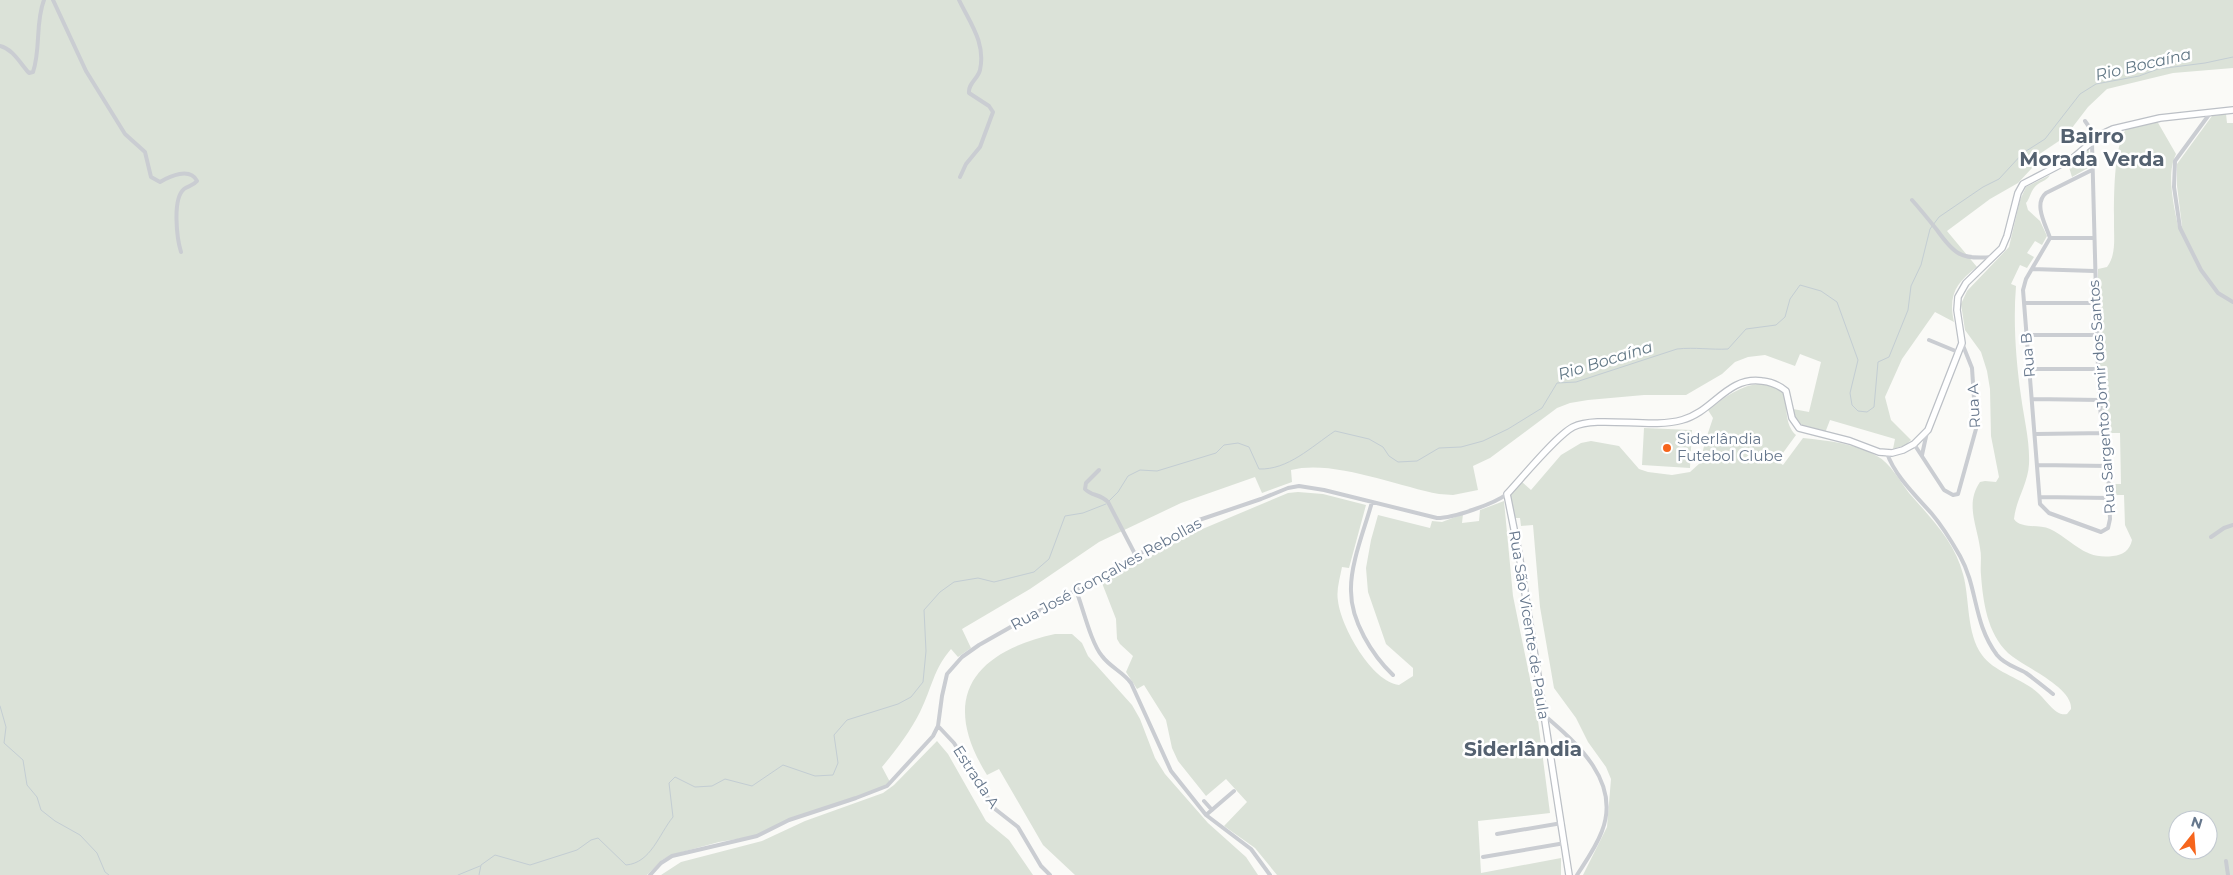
<svg xmlns="http://www.w3.org/2000/svg" width="2233" height="875" font-family="Montserrat,sans-serif">
<style>
.green{fill:#dbe2d8;fill-rule:evenodd}
.lines{fill:none;stroke-linecap:round;stroke-linejoin:round}
.stream{stroke:#c3cdd3;stroke-width:1}
.secondary-casing{stroke:#bcc0c6;stroke-width:8}
.street{stroke:#cacdd2;stroke-width:4}
.secondary{stroke:#fff;stroke-width:5.5}
.poi-dot{fill:#f6651c;stroke:#fff;stroke-width:2}
.labels{text-anchor:middle;stroke-width:5;stroke-linejoin:round;paint-order:stroke}
.street-label{font-size:15px;fill:#66778c;stroke:#fff}
.poi-label{font-size:15px;fill:#66778c;stroke:#fff;text-anchor:start}
.water-label{font-size:16px;font-style:italic;fill:#627886;stroke:#fff}
.district-label{font-size:20px;font-weight:bold;fill:#546170;stroke:#fff}
</style>
<rect width="100%" height="100%" fill="#fafaf7"/>
<!-- green -->
<path class="green" d="M0,0H2233V68L2173,73L2107,89L2088,107L2065,137L2038,155L2032,168L2018,183L1990,199L1947,231L1977,267C1956,283 1948,295 1954,322L1935,312L1902,359L1885,397L1891,420L1911,440L1906,445L1893,449L1895,439L1830,420L1825,433C1811,429 1795,427 1793,409L1809,412L1821,362L1800,354L1795,366L1765,355L1748,357L1735,362L1722,374L1686,395H1644L1588,400L1570,403L1557,408L1490,458L1473,466L1478,490L1453,495L1439,494C1397,486 1332,459 1291,470L1292,482L1262,493L1255,477L1181,503L1099,542L1030,589L962,629L971,648L958,657L951,649C933,670 932,688 920,712C910,732 896,750 882,767L890,782L881,788L787,820L756,836L719,842L671,855L662,860L647,875H0Z
M2226,114L2227,123H2233V875H1583L1607,827L1611,779L1606,767L1588,742L1576,718L1554,688L1540,607L1533,525L1521,526L1520,518H1514L1510,494L1522,482L1531,490L1561,455L1581,443L1591,441L1619,446L1639,469L1648,472L1672,475L1690,472L1700,463L1705,442L1713,418L1708,410C1728,395 1759,370 1784,394C1788,408 1784,424 1796,435L1777,461L1783,465L1803,438C1828,441 1855,443 1877,456C1890,463 1900,481 1909,493C1930,517 1955,542 1963,574C1970,599 1966,633 1982,655C1995,673 2022,678 2038,693C2046,700 2056,717 2067,714L2071,709C2073,687 2022,666 2008,653C1987,633 1983,601 1981,575C1980,566 1982,557 1980,548C1977,525 1965,504 1980,482L1985,481L1996,482L1999,477L1991,436L1990,389L1987,371L1981,352L1965,330L1961,304L1967,291L2009,247L2020,200L2026,187L2050,175C2047,181 2038,182 2034,188C2030,193 2030,198 2026,203L2028,210L2040,221L2047,236L2042,245L2035,241L2027,253L2034,257L2027,268L2020,265L2011,284L2016,286C2013,322 2016,361 2021,396C2024,419 2030,441 2029,464C2028,484 2016,499 2014,519C2020,529 2039,524 2050,529C2074,541 2084,560 2113,556C2123,555 2130,550 2132,540L2125,525L2124,495H2112V484H2121L2120,433H2109C2095,408 2098,303 2098,269L2107,267C2116,255 2114,240 2114,226C2114,202 2113,148 2126,129L2157,121L2176,154C2166,174 2174,206 2178,226H2182L2177,186V164L2212,116ZM2178,820H2208V850H2178Z
M2089,149L2088,168L2072,177L2068,164Z
M1644,428L1692,430L1690,468L1642,465Z
M1298,492L1323,494L1366,505L1349,568L1342,567C1340,578 1336,590 1338,601C1341,627 1372,682 1399,685L1413,676V668L1386,644L1368,592L1366,568L1371,540L1378,515L1430,528L1432,521L1442,522L1463,514L1462,523L1479,521L1480,510L1504,501L1513,596L1537,713L1550,813L1478,821L1481,873L1561,858V875H1277L1255,848L1224,826L1247,802L1226,779L1206,796L1178,761L1172,748L1166,720L1144,685L1137,689L1126,672L1133,656L1120,644L1117,639L1116,619L1102,583L1193,533L1288,493Z
M1055,634H1072L1082,643L1088,656L1132,705L1140,719L1155,758L1165,774L1208,823L1246,857L1258,875H1075L1043,845L999,769L987,775C939,698 973,652 1055,634Z
M937,741L948,754L986,821L1009,840L1033,875H661L681,862L762,841L805,821L883,793L894,785Z"/>
<g class="lines">
<!-- stream -->
<path class="stream" d="M1109,501L1118,492L1128,476L1140,470L1157,471L1216,453L1224,445L1238,443L1249,447L1259,469C1288,470 1311,447 1335,431L1369,439L1383,447L1389,456L1398,462L1417,461L1439,448L1461,447L1483,441L1508,429L1542,408L1557,383L1576,382L1677,349C1695,347 1711,350 1728,349L1746,329L1776,325L1785,317L1790,299L1800,285L1821,291L1837,302L1858,360L1850,393L1852,405L1858,411L1867,412L1874,407L1878,362L1889,357L1908,310L1911,286L1921,265L1930,229L1939,217L1983,187L1999,179L2023,153L2045,139L2080,94L2096,84L2139,76L2158,69L2205,63L2233,57
M0,706L6,727L4,743L23,760L27,785L37,797L41,810L55,821L80,835L97,853L105,872L109,875
M458,875L480,866
M479,875L481,865L495,855L530,865L577,850L591,840L598,838L626,865C651,863 659,834 673,817L669,783L675,777L695,787L712,786L725,779L752,786L783,765L815,776L833,775L838,763L834,735L847,720L898,704L911,697L923,682L926,651L924,610L940,592L954,582L978,578L994,582L1034,572L1049,559L1065,516L1083,513L1106,504"/>
<defs>
<path id="secondary" d="M1569,875L1519,554L1507,494C1522,478 1556,436 1573,427C1597,415 1652,429 1682,420C1713,412 1727,376 1762,381C1771,382 1779,385 1786,391L1792,418L1799,428L1850,441L1879,452L1892,453L1903,450L1914,444L1928,430L1962,343L1957,310L1958,297L1966,283L2002,248L2007,236L2018,193L2023,184L2073,158L2100,135L2113,129L2160,118L2233,110"/>
</defs>
<!-- secondary casing -->
<use href="#secondary" class="secondary-casing"/>
<!-- street -->
<path class="street" d="M53,0L86,71L125,134L145,152L151,177L160,182C170,176 190,167 197,181C193,186 188,186 184,189C172,199 177,239 181,252
M959,0C970,23 986,43 980,70C978,79 968,83 969,93L989,106L993,112L980,147L966,164L960,177
M0,46C13,49 20,63 29,73L33,72C41,49 35,23 44,0
M2211,112L2175,161L2174,187L2180,228L2201,270L2218,293L2233,302
M2085,121L2097,138
M2092,170L2046,193C2033,204 2046,225 2050,238L2026,279L2023,290L2040,504L2049,513L2101,532L2108,528L2110,519L2107,440L2101,420L2098,369L2092,143
M1912,200C1921,210 1929,220 1937,230C1954,254 1961,260 1992,257
M2050,238H2094
M2032,269L2094,271
M2024,303H2095
M2026,335H2097
M1929,340L1958,352
M2029,369H2098
M2033,399L2100,400
M2036,434L2106,433
M1914,444L1944,490L1953,495L1958,494L1976,429L1972,368L1962,343
M1887,453C1894,475 1918,498 1932,514C1943,527 1952,542 1960,556C1978,588 1973,623 1997,655C2005,665 2016,667 2026,673C2036,680 2044,687 2053,694
M1922,455L1927,432
M2038,465L2108,466
M1099,470L1086,483L1085,489C1091,496 1101,494 1108,502L1136,556
M2040,497L2109,498
M1372,502C1365,528 1350,564 1351,591C1351,621 1372,655 1393,675
M2211,537L2224,528L2233,525
M1076,590C1083,608 1091,643 1102,656C1110,667 1123,672 1131,683L1171,771L1206,815L1251,849L1270,875
M1544,715C1578,744 1621,782 1602,831C1596,847 1586,861 1577,875
M938,726L954,743L995,809L1018,827L1041,866L1050,875
M1204,801L1212,810
M1206,815L1234,791
M1497,834L1562,823
M1483,857L1565,843
M2226,861L2228,875
M650,875L661,863L672,856L757,836L789,820L856,798L887,786L933,736L938,726L942,696L947,674L962,657L979,645L1199,520L1261,499L1288,488L1299,486L1324,490L1437,518C1453,518 1494,504 1507,494"/>
<!-- secondary -->
<use href="#secondary" class="secondary"/>
</g>
<!-- markers -->
<circle class="poi-dot" cx="1667" cy="448" r="5"/>
<g class="labels">
<!-- street labels -->
<g class="street-label">
<text transform="translate(2028 355) rotate(-95)" y="5">Rua B</text>
<text transform="translate(2102 397) rotate(-94)" y="5">Rua Sargento Jomir dos Santos</text>
<text transform="translate(1974 406) rotate(-93)" y="5">Rua A</text>
<text transform="translate(1106 574) rotate(-29)" y="5">Rua José Gonçalves Rebollas</text>
<text transform="translate(1529 625) rotate(81)" y="5">Rua São Vicente de Paula</text>
<text transform="translate(976 777) rotate(57)" y="5">Estrada A</text>
</g>
<!-- poi labels -->
<g class="poi-label">
<text x="1677" y="444">Siderlândia<tspan x="1677" dy="17">Futebol Clube</tspan></text>
</g>
<!-- water labels -->
<g class="water-label">
<text transform="translate(2143 64) rotate(-13)" y="6">Rio Bocaína</text>
<text transform="translate(1605 360) rotate(-17)" y="6">Rio Bocaína</text>
</g>
<!-- district labels -->
<g class="district-label">
<text x="2092" y="143">Bairro<tspan x="2092" dy="23">Morada Verda</tspan></text>
<text x="1523" y="756">Siderlândia</text>
</g>
</g>
<!-- north arrow -->
<g transform="translate(2193 835) rotate(17)"><circle r="24" fill="#ffffff" stroke="#c2c9d1"/>
<path d="M0-4L9 19L0 12L-9 19Z" fill="#f6651c"/>
<text y="-8" font-size="14" font-weight="bold" text-anchor="middle" fill="#66778c">N</text>
</g>
</svg>
